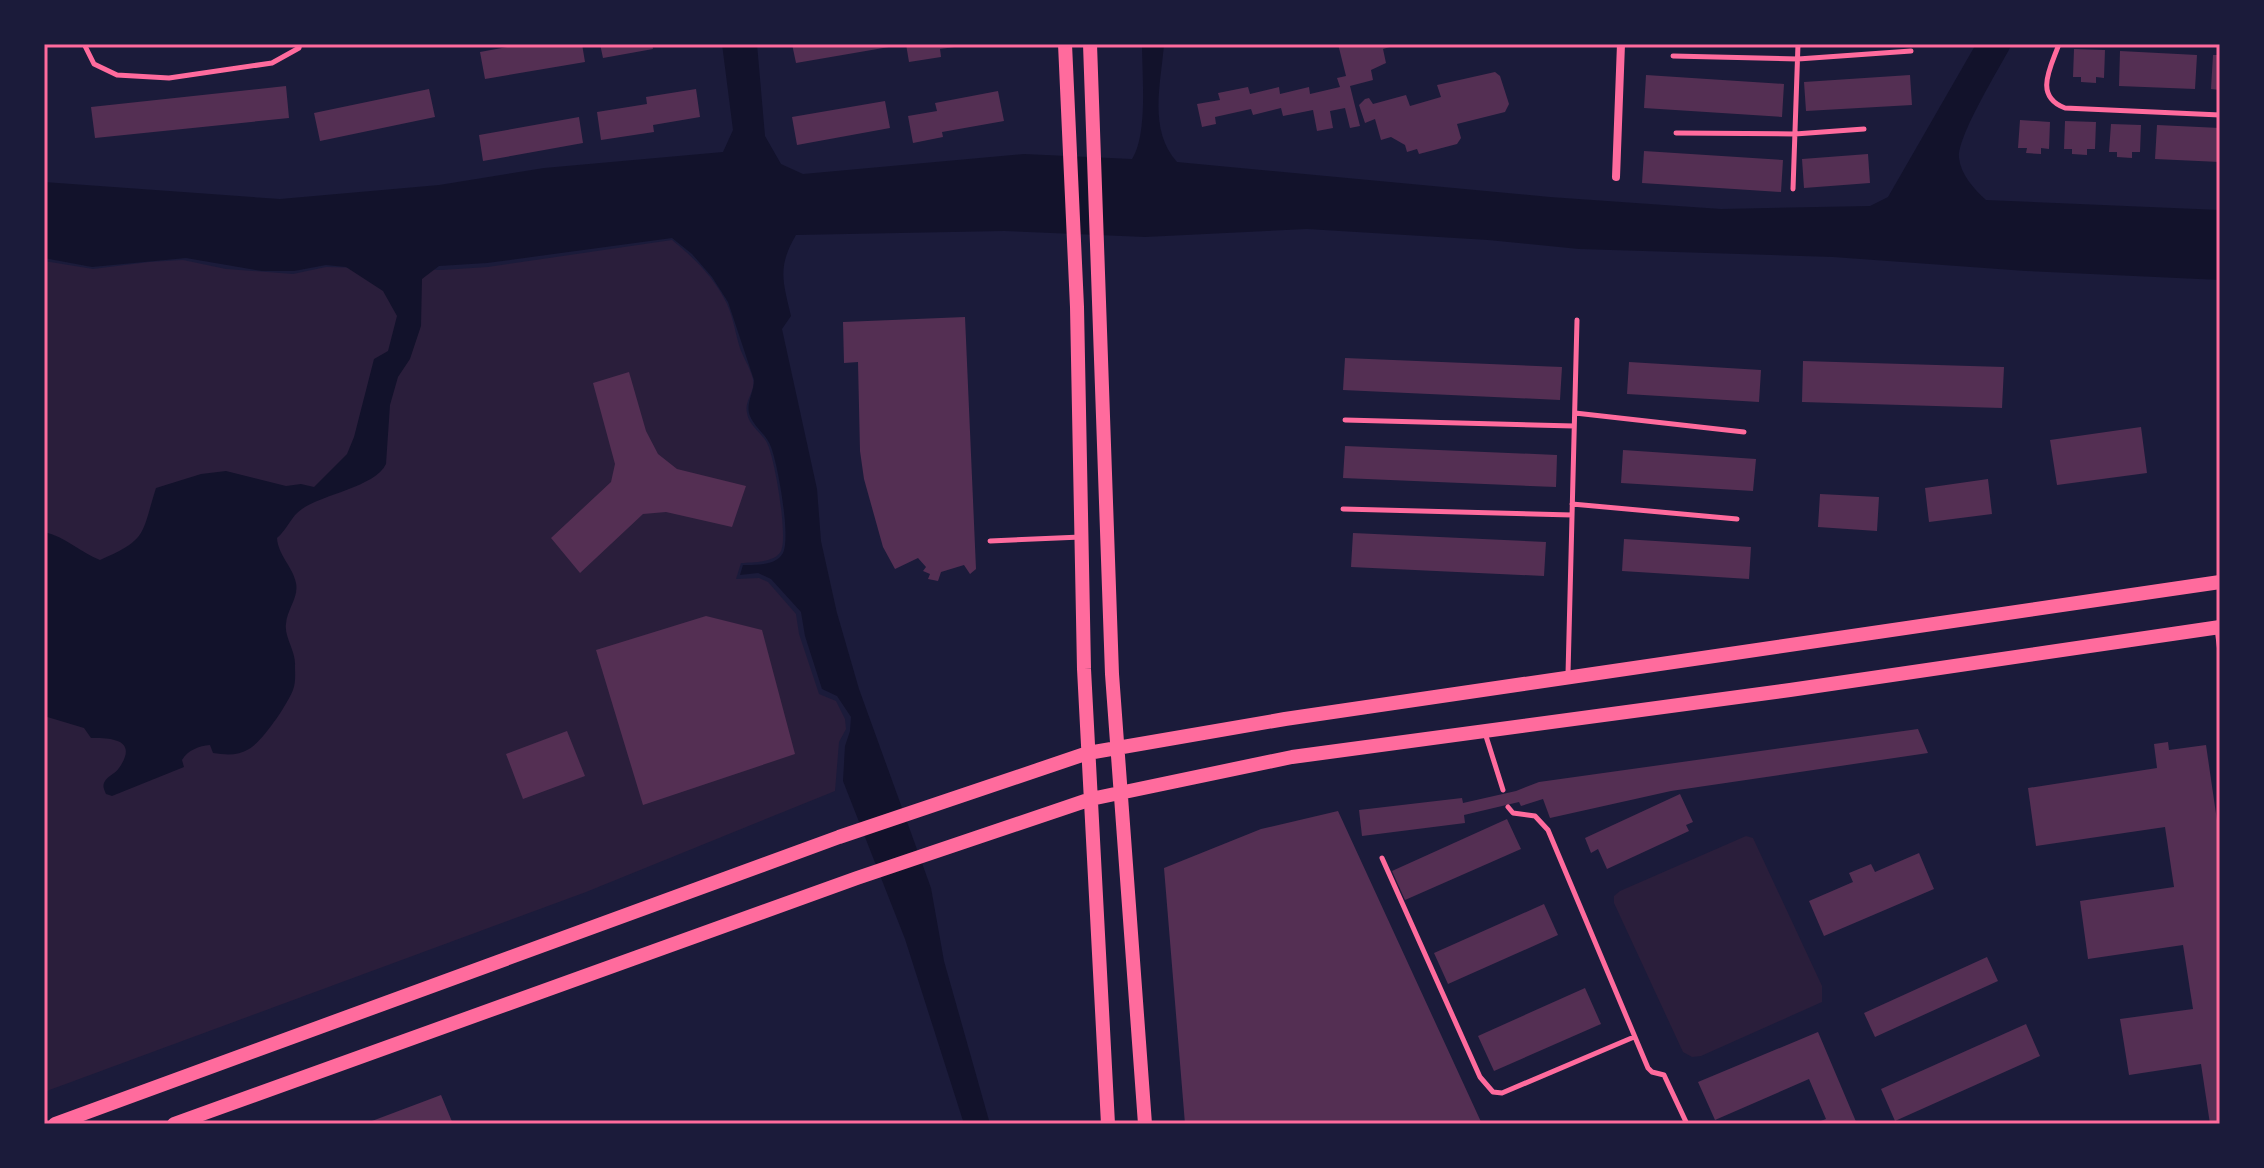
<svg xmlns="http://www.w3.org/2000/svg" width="2264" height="1168" font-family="'DejaVu Sans',sans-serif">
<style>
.green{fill:#2a1e3b}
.water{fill:#12122b}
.building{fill:#542f53}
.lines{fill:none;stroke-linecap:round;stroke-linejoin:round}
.service{stroke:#ff6b9d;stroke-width:5}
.minor{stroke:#ff6b9d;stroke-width:8}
.secondary{stroke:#ff6b9d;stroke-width:14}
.neatline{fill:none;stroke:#ff6b9d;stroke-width:3}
</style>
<rect width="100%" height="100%" fill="#1b1b3a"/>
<!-- green -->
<path class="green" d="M672,240C693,257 715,278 727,304C733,317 735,331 739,345C742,356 750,367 753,379C756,391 744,400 747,413C749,426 762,433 767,443C775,458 788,537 781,551C775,563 752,562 741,563L736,579L759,578L768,582L796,614L799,634L819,694L836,701L845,719L846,729L839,742L835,791L586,892L44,1092V261L93,269L149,262L183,260L226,269L293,274L326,267L441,270L488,267Z
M1746,836L1753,838L1822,986V1002L1701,1056L1692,1057L1683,1052L1614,903V896L1620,891Z"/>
<!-- water -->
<path class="water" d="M722,44H757L765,136L781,164L803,174L1024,154L1132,159C1148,134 1142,75 1142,44H1164C1161,84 1148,129 1177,162L1550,197L1721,209L1870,206L1888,197L1976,44H2012C2001,66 1957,136 1959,158C1961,175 1974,189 1986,200L2220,210V280L2026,271L1833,257L1579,249L1488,240L1307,229L1145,237L1004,231L796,235C777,267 783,282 791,316L782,329L817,489L821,541L837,613L859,689L931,888L944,961L990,1124H964L905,939L843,781L845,746L850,731L851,717L837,696L822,689L805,636L801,612L771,579L758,573L740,575L743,565C755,565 776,566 783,553C791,537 778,465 771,447C767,435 755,428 750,416C745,404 754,393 754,380L728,302L712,277L692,254L672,238L487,263L439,266L422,279L421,326L410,359L398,377L390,405L386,464C375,487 323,494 302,509C291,516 287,530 277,538C278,555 293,567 296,583C299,598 287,609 286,624C284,637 296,651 295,666C295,672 296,683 293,690C287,705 263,741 249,749C238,756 226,755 213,753L210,745C199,746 188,750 182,760L184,767L112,796L106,794C104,789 102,786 105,781C108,776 116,773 119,768C139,739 111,738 91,738L84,728L44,716V532C66,537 80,552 100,560C148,539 141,535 156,488L201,474L226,471L286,486L301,484L314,487L347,454L354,437L374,359L388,351L397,316L383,291L346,267L326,265L294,271H262L186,258L92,267L44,258V182L280,199L439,185L544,168L723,152L733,130Z"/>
<!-- building -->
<path class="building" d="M524,44H582L585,62L485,79L480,52Z
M600,44H652L653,49L603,58Z
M792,44H889V47L796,63Z
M906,44H962V46L940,49L941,57L909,62Z
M1338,44H1400L1383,49L1386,63L1371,70L1373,80L1350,86L1360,126L1350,128L1345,108L1330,111L1333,128L1317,131L1313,110L1283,116L1281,108L1253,115L1251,109L1215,117L1216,124L1202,127L1197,104L1220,100L1218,93L1248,87L1250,94L1279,87L1280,94L1309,87L1310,94L1340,87L1337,78L1346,76Z
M2074,49L2105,50L2104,78L2096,77V83L2081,82V77H2073Z
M2120,51L2197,55L2195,89L2119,86Z
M2213,55H2220V90L2211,89Z
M1495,72L1500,76L1509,104L1505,112L1457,124L1461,138L1457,144L1419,154L1417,149L1407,152L1405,145L1391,137L1381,140L1375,119L1365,123L1359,105L1365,99L1369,98L1373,104L1406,95L1410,106L1441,97L1437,85Z
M1646,75L1784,84L1782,117L1644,108Z
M1910,75L1912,105L1806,111L1804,82Z
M286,86L289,118L95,138L91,107Z
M429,89L435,117L320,141L314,113Z
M696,89L700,117L653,125L654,132L601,140L597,112L647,104L646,97Z
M998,91L1004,121L942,132L943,137L913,143L908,116L937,111L935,103Z
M885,101L890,128L797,145L792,117Z
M579,117L583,143L483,161L479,135Z
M2020,120L2050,122L2049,149L2041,148V154L2026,153L2027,148H2018Z
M2065,121L2096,122L2095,149H2087V155L2072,154V149H2064Z
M2111,124L2141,125L2140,152H2132V158L2117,157V152H2109Z
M2157,125L2220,128V162L2155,159Z
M1644,151L1783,160L1781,192L1642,183Z
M1868,154L1870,183L1804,188L1802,159Z
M965,317L976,569L970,574L964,565L941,572L938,581L928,579L930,574L923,571L926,567L918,558L895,569L883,547L864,479L860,451L858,362L844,363L843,322Z
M1345,358L1562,367L1560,400L1343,390Z
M1803,361L2004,367L2002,408L1802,402Z
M1629,362L1761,370L1759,402L1627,394Z
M629,372L646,431L658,454L677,469L746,486L732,527L666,512L643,514L580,573L551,538L611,482L615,464L593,383Z
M2141,427L2147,473L2057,485L2050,440Z
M1345,446L1557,455L1556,487L1343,478Z
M1623,450L1756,459L1753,491L1621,483Z
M1988,479L1992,514L1929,522L1925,488Z
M1820,494L1879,497L1877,531L1818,527Z
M1353,533L1546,542L1544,576L1351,567Z
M1624,539L1751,547L1749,579L1622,571Z
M706,616L762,630L795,754L643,805L596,650Z
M1918,729L1928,753L1671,791L1550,818L1543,799L1521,806L1519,802L1464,815L1465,823L1362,836L1359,810L1462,798L1463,803L1516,791L1539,782Z
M567,731L585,776L523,799L506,754Z
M2168,742L2169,750L2206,745L2220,841V1124H2210L2201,1064L2129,1075L2120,1019L2193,1009L2183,945L2088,959L2080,901L2174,887L2165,827L2036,846L2028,788L2157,768L2154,744Z
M1680,794L1693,822L1686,825L1689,831L1607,869L1598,849L1591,853L1585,838Z
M1338,811L1482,1124H1185L1164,868L1261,829Z
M1507,819L1521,849L1405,900L1392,871Z
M1919,853L1934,889L1824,936L1809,901L1853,882L1849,873L1871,864L1875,872Z
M1544,904L1558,935L1448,984L1434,953Z
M1987,957L1998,981L1875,1037L1864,1013Z
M1585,988L1601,1024L1494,1071L1478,1036Z
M2026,1024L2040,1056L1895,1121L1881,1089Z
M1818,1032L1857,1124H1813L1826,1119L1809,1079L1715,1120L1698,1082Z
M441,1095L453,1124H364Z"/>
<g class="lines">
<!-- service -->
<path class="service" d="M84,44L94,64L117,75L169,78L272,63L299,48L300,44
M2059,44C2051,67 2033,96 2065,108L2220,115
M1673,56L1798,59L1911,51
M1676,133L1795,134L1864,129
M1793,189L1798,44
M1575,413L1744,432
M1345,420L1574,426
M1572,504L1737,519
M1343,509L1572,515
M990,541L1081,537
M2217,628L2220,652
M1568,674L1577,320
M1485,733L1503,790
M1508,807L1513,813L1535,816L1548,830L1648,1068L1652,1072L1664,1075L1687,1124
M1382,858L1480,1077L1493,1092L1502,1093L1634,1037"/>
<!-- minor -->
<path class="minor" d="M1616,177L1621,44"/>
<!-- secondary -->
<path class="secondary" d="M1065,44L1077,307L1084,669L1108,1124
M1090,44L1112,674L1145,1124
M55,1124L839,837L1088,753L1285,719L2220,582
M174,1124L857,878L1091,799L1292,757L1790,690L2220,627"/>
</g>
<!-- border -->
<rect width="2264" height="1168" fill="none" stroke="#1b1b3a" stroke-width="92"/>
<rect x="46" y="46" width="2172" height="1076" class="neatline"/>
</svg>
